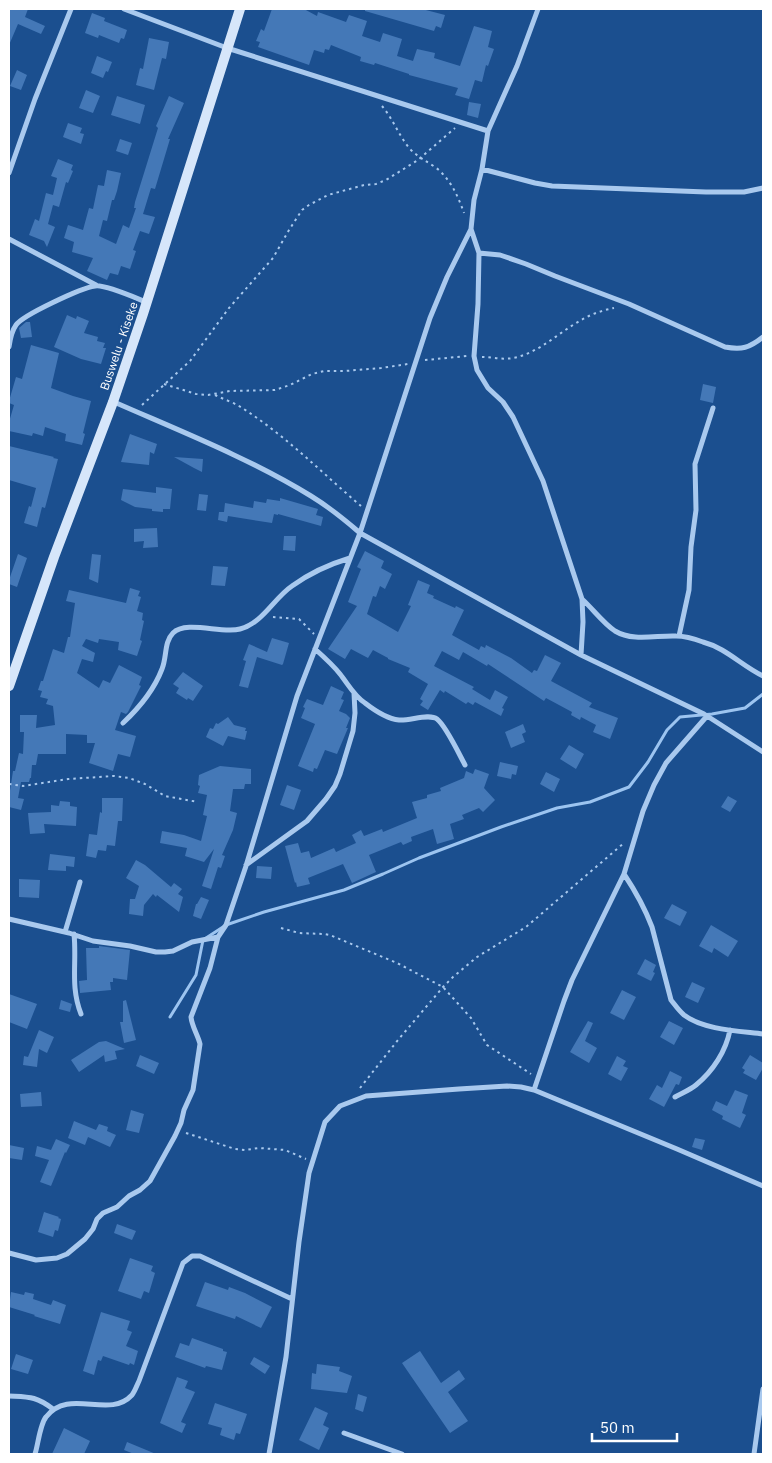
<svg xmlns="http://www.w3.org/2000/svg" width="772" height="1463" font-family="'IBM Plex Sans',sans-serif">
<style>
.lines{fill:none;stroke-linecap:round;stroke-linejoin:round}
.stream{stroke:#9cc4f0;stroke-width:3}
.building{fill:#4478b7}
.path{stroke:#a9c9ee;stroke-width:2;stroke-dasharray:2.5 4;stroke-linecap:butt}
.street{stroke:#a9c9ee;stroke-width:5}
.secondary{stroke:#d6e6fa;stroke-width:10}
.labels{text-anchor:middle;stroke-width:4.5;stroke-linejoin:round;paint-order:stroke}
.street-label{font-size:12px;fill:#fff;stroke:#1b4f8f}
</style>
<rect width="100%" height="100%" fill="#1b4f8f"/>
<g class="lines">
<!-- stream -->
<path class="stream" d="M170,1017L196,975L203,940L226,925L264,912L344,890L383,874L419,858L501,827L557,808L590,802L629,787L648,762L667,730L680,717L712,714L745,708L763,694"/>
</g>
<!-- building -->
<path class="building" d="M9,9H28L25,17L45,26L41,34L18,24L9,45Z
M272,9H304L317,16L318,12L346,22L349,15L367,21L362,36L380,42L383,33L402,39L397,56L413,61L417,49L435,53L434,58L460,66L474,26L492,31L488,47L494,49L488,66L486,65L482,82L475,80L469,99L455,95L458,88L409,75V74L375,63L374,65L360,61L361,57L331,45L329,50L325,49L324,53L314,50L309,65L258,47L260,42L256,41L261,29L264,31Z
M365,9H422L445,15L441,28L436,26L434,31L365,11Z
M92,13L105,18L104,21L127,30L124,39L121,38L119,43L99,35L98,38L85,33Z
M149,38L169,42L166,59L162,58L154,90L136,85L140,68L143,69Z
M97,56L112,62L108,72L106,71L103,78L91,73Z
M17,70L27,75L21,90L10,86Z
M86,90L100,96L93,113L79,108Z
M117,96L145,105L140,124L111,115Z
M169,96L184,103L168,139H170L155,189L151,188L143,214L155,217L149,234L140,231L133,250L136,251L130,269L121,266L118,275L110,273L107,280L87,271L93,258L72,252L74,242L64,238L68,225L83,230L89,208L93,209L98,185L104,186L107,170L121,173L117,191L114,200H112L107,221L103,220L99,236L116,244L123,225L129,228L136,208H134L135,202L158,128L156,126Z
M469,102L481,104L478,118L467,115Z
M68,123L82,128L80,133L84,134L81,144L63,137Z
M120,139L132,143L128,155L116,151Z
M58,159L73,165L71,170L73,171L68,183L66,182L59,207L53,205L48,224L55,227L47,247L44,241L29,235L35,219L39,221L46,193L53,195L57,178L51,176Z
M67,315L76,319L77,316L89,321L84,333L98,337L97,341L105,343L103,348H106L101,364L81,359L54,347Z
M26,322H30L32,337L21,338L19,328Z
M31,345L59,353L51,388L73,396L91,401L83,433L85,434L82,445L65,441L66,434L45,427L43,436L33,433L32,436L9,431V422L14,405L9,403V401L16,377L22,379Z
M703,384L716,387L713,403L700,400Z
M130,434L157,444L154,454L150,452L149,465L121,462Z
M9,446L54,457L53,458L58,459L45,508L42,507L37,527L24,523L29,506L31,507L36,488L9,480Z
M174,457L203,459L202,472L194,468Z
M156,487L172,489L170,509H163V512L152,511V509L135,507L121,500L123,489L156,493Z
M199,494L208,495L206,511L197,510Z
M280,498L318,509L316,515L323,517L321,526L278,514V515L274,514L272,523L228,516L227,522L218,520L219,512H224L225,503L253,508L254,501L266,503L267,499L280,501Z
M157,528L158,547L143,548L144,541L134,542V529Z
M284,536H296L295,551L283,550Z
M365,551L384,561L381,568L392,574L385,589L380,586L376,597L373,596L367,614L398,632L411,606L408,605L418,580L430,585L427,593L434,596L433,598L455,608L456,606L464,610L452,635L479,650L481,646L485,648L486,645L511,658L532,673L534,670L537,671L545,655L561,663L551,681L592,703L589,707L618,718L610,739L593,732L596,725L581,717L580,720L571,715L572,712L546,698L544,701L488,664L487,666L463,652L459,660L442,651L434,666L474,687L472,689L490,700L495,690L508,697L502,708L504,709L501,716L475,702L473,705L468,702L466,704L445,691L444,693L440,690L428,710L420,705L423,701L420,699L428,684L408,672L410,668L388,659V658L373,650L368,658L351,649L345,659L328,649L357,606L348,602L361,569L357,567Z
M18,554L27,558L17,587L9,584V580Z
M92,554L101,555L98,583L89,579Z
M213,566L228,567L225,586L211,585Z
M130,588L140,591L138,596L141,597L137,611L143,613L142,620L144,621L140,640L142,641L137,656L118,650L119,642L99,639L98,643L86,639L82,646L95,653L93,662L82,659L77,673L99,688L103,680L110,683L119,665L142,677L139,685L141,686L128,712L126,714L121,712L115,730L136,736L130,757L118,754L113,771L89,763L95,743H87V735L66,734V754H38L36,765H32L31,778H30L29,782H21L18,798L24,799L21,810L9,807V797L13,771H15L19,753L23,754L24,732H20V715H37L36,728L55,725L53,706L46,704L48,699L40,697L42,691L38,690L41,681H43L53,649L64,653L68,637H70L75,603L66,601L69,590L126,603Z
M272,638L289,643L283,664L282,665L257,657L248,688L239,686L246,661L243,660L249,644L267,652Z
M183,672L203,686L193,701L188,698L187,700L176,693L179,688L173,684Z
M331,686L344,692L341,699L344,700L339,711L346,714L350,718L346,728H348L337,754L325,750L317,769L314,768L313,772L298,766L315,724L301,718L305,708L303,707L307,699L323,705Z
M228,717L234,725L246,728L245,731H247L245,740L228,736L223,746L206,737L210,728L213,729L216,723L218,724Z
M523,724L526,732L522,734L525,742L511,748L505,732Z
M569,745L584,754L576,769L560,759Z
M500,762L518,766L516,775L512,774L511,779L497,776Z
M220,766L251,769V784H245L244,789H233L230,811L237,813L233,830L222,855L225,856L221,868L218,867L211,889L202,886L214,849L204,862L185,856L187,848L160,843L162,831L184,835L201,841L207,816L203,815L207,795L198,793L200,786L198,785L199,775Z
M475,769L489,774L484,788L495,800L483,812L479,808L462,815L464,819L450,824L454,839L437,844L433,829L411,837L412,841L403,845L401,842L369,855L376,872L352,883L343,864L308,878L310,884L297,887L296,882L295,883L285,846L298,843L301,853L309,851L311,858L334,848L336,852L356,843L352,835L361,830L364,836L382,829L383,832L417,818L412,802L427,798V795L441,791L440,788L464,778L466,771L473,774Z
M546,772L560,779L554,792L540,784Z
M287,785L301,790L294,810L280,805Z
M728,796L737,801L730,812L721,807Z
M102,798H123L122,821H118L115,846L107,845L106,851L98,850L96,858L86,856L89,834L97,835L100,812L102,813Z
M60,801L70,802V806L77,807L76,826L44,824L45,833L30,834L28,813L51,812V805L59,806Z
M50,854L75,857L74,867L66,866V871L48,870Z
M136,860L145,865L171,887L174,883L182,889L178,894L183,897L179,912L157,895L156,897L153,894L144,905L143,916L129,914L130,899H135L139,886L126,878Z
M257,866L272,867L271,879L256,878Z
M19,879L40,880L39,898L19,897Z
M201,897L209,900L201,919L193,916L196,904H197Z
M672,904L687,912L680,926L664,918Z
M711,925L738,941L728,957L714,948L712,953L699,946Z
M99,946L130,950L127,980L113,978V982H110L111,990L80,993L79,981L87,980L86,948H99Z
M645,959L656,965L653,972L655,973L651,981L637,974Z
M692,982L705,988L698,1003L685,997Z
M622,990L636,997L624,1020L610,1013Z
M9,994L37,1004L27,1029L9,1022Z
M61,1000L72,1004L70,1012L59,1009Z
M126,1000L136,1040L124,1043L120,1022H123V1001Z
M588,1021L593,1023L585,1041L597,1048L589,1063L570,1052Z
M669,1021L683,1028L674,1045L660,1037Z
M39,1030L54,1037L47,1053L39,1049L37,1067L23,1065L24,1056L28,1057Z
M106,1041L125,1049L115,1051L117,1059L105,1062L104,1055L79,1072L71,1060L99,1042Z
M140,1055L159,1063L154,1074L136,1066Z
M750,1055L763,1063V1068L756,1080L743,1073L745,1070L742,1068Z
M617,1056L626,1061L623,1066L628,1068L621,1081L608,1074Z
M670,1071L682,1077L679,1085L676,1084L664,1107L649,1099L657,1085L662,1088Z
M735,1090L748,1095L742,1113L746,1115L740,1128L722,1119L723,1116L712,1110L716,1101L727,1106Z
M41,1092L42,1106L21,1107L20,1094Z
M131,1110L144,1114L139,1133L126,1130Z
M74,1121L96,1130L99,1124L108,1127L107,1131L116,1135L110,1147L88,1137L85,1145L68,1138Z
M695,1138L705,1140L702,1150L692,1147Z
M56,1139L70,1145L66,1153L65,1152L51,1186L40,1182L49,1160L35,1156L37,1146L51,1150Z
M9,1145L24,1148L22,1160L9,1158Z
M44,1212L59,1217L58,1218L61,1219L58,1231L55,1230L53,1237L38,1232Z
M117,1224L136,1231L132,1240L114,1233Z
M130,1258L153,1266L151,1271L155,1273L149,1293L144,1291L141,1299L118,1291Z
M205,1282L228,1290L229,1287L245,1293L272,1307L261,1328L236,1316L235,1319L196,1306Z
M11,1292L24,1295L25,1292L34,1294L33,1299L51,1305L53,1300L66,1305L60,1324L34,1316L35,1315L9,1307Z
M101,1312L130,1321L127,1330L132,1332L126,1346L138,1351L134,1365L130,1363L129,1365L103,1356L101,1361L98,1360L94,1375L83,1371Z
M192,1338L223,1349V1351L227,1352L222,1370L206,1366L205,1368L175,1357L180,1343L189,1346Z
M420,1351L441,1383L459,1370L465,1379L448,1392L468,1421L450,1433L402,1363Z
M16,1354L33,1360L28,1374L11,1369Z
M254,1357L270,1366L265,1374L250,1364Z
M317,1364L340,1367L339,1371L352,1376L347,1393L311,1389L312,1373L316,1374Z
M177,1377L188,1381L185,1388L195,1392L181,1422L186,1424L182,1433L160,1423Z
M358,1394L367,1397L363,1412L355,1409Z
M215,1403L247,1414L240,1434L236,1433L234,1440L220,1435L222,1428L208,1424Z
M315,1407L328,1413L323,1425L329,1428L319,1450L299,1440Z
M64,1428L90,1441L84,1454H52Z
M127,1442L156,1454H134L124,1450Z"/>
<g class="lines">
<!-- path -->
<path class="path" d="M382,106C393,119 399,136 410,149C418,157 426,161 435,167C450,178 458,196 464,213
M482,357C492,357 503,360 513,358C540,353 561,330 585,318C594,313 604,310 614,308
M425,360L467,356
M164,384L196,394L208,395L230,391L275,390L290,385L312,374L324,371H345L381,368L408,364
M215,395C223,399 232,402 239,406C284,434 321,472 361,506
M142,405L190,361L229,308L273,258L289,230L302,210L309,205L328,195L364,185L376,184L386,180L418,160L455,128
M273,617L299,619L314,634
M9,784L23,786L68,779L114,776L129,778L145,784L165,796L198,802
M281,928L299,933L325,934L330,935L397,963L443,987L471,1018L487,1045L531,1074
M360,1088L398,1040L443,987L453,977L477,957L526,927L624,843
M186,1133L235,1149L245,1150L259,1148L285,1150L306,1159"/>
<!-- street -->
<path class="street" d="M124,9L227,48L488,131
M482,169L535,183L552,186L706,192H744L763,188
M9,173L35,99L71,9
M471,229L479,253L478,304L474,356L477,370L488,388L503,402L513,417L543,481L582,599L583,622L581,655
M9,239L96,285
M479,253L500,255L526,264L555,276L629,304L725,347C742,350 749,348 763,337
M9,347C10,340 11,332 16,325C23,315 81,288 95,286C104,284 136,298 146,302
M114,402C180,431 249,458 311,496C329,507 345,520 360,533L581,655L704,714L763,752
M582,599C593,609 603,623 615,631C633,642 657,635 676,636C685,636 695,639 703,642C726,648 742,666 763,676
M679,636L689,590L691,547L696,510L695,464L713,408
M315,649C324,657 333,665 340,674C348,684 354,696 365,703C374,710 388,719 399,720C410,721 429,713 437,719C446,726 459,754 465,765
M123,723C139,708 154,690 162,669C167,657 164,642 173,633C186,620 222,634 240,629C263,623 274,598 292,586C310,573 330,564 350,558
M246,865L307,821L326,799L335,786L340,774L353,731L355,713L354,693
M624,874C636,892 644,906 652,927L671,1000C675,1005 679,1011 684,1015C704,1030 739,1031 763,1034
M9,919L69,933L93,941L130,946L156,952H165L173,951L192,942L218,937
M65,932L80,882
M74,934C77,963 70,986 81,1014
M534,1090L564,1001L572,980L624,874L643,811L654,785L666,763L707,716
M675,1097C682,1093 690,1090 696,1085C713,1071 726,1051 730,1030
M9,1253L36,1260L57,1258L67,1254L85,1239L93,1229L97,1219L103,1213L117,1207L129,1196L140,1190L150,1181L175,1136L181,1123L184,1110L193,1090L200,1044C198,1035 192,1027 191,1017L210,968L218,937L226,925L246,866L297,696L360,533L430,318L447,277L471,229L474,200L482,169L488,131L517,66L538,9
M9,1396C29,1397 36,1396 53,1409
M344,1433L402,1454
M35,1454C38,1445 40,1424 46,1417C69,1387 109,1420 132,1395C135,1391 137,1385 139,1381L183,1263L192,1256H200L292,1299
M269,1454L286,1357L299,1242L309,1173L325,1122L340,1106L366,1096L459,1089L507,1086L521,1087L534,1090L677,1149L763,1186
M754,1454L763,1389"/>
<!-- secondary -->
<path class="secondary" d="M9,686L54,557L113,402L143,314L240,9"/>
</g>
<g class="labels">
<!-- street labels -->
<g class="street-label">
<text transform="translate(119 346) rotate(-71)" y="4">Buswelu - Kiseke</text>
</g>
</g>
<!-- border -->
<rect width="772" height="1463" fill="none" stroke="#ffffff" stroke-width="20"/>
<!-- scale -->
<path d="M592 1433v8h85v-8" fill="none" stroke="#ffffff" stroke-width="2.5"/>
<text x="600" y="1433" font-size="15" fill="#ffffff" stroke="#1b4f8f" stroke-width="4" paint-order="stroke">50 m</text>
</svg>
